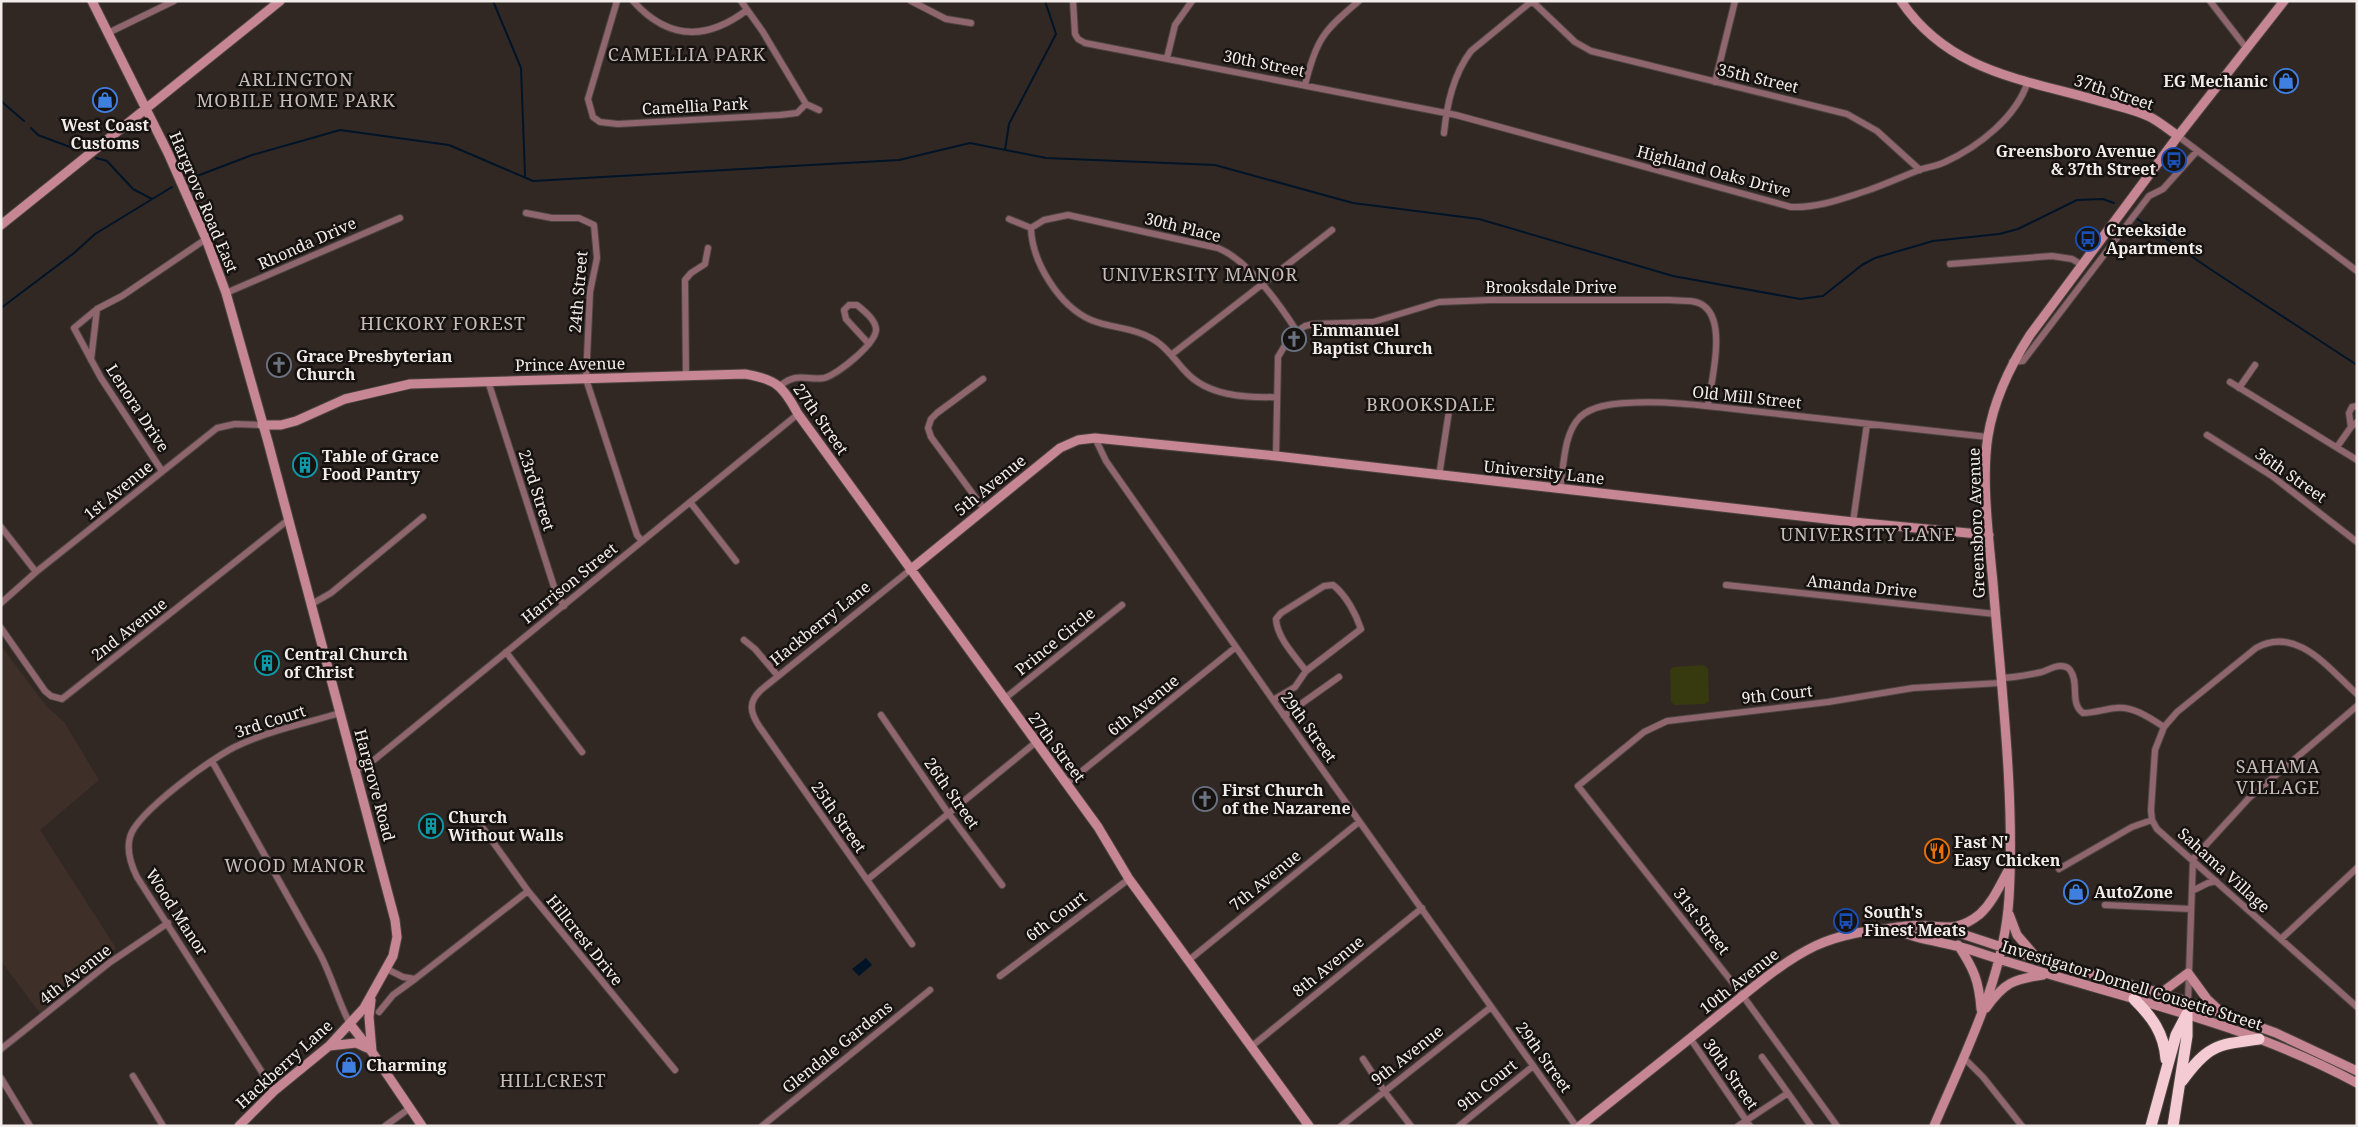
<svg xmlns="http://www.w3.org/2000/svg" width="2358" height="1127" font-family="'Noto Serif',serif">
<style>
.built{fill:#3e3028}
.green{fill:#37390f}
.water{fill:#011427}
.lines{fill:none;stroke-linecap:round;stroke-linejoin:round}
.stream{stroke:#011427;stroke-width:2}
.street-casing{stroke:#4c4440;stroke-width:8}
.secondary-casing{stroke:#4c4440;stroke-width:11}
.highway-casing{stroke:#4c4440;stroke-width:13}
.street{stroke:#8f666e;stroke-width:6}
.secondary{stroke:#c78694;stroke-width:9}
.highway{stroke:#f5cbd3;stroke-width:11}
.labels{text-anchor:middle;stroke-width:5;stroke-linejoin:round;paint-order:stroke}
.street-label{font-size:16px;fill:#f2edea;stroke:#161210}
.poi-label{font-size:16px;font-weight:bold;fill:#f2edea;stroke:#161210;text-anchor:start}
.neighbourhood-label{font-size:18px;letter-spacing:1px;fill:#c7bcb7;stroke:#161210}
</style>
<rect width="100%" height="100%" fill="#312824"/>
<!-- built -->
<path class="built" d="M1,646L47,707L64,722L99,780L40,830L116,948L40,1013L1,961Z"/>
<!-- green -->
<path class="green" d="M1704,665L1708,669L1709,701L1705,704L1675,705L1671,702L1670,670L1673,667Z"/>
<!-- water -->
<path class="water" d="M866,958L872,965L859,976L852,969Z"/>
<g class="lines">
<!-- stream -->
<path class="stream" d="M493,1L521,68L525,176
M1,101L24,121
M31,128L38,135L78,150
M1005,150L1009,124L1056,34L1045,1
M96,158L107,161L133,189L152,199
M197,176L252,155L340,130L449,145L533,181L899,160L970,143L1046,158L1215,165L1353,203L1479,219L1673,276L1800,299L1823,296L1862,265L1875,258L1933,241L1999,234L2018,229L2077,200L2103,199L2114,203
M2136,218L2210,269L2357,365
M1,308L74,253L95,234L172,187"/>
<defs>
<path id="street" d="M617,1L588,99L593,117L600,122L618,124L780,115L797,113L806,104
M633,1C668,40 706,41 747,10
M741,1L763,32L806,104
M911,1L946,19L971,23
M1073,1L1075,34L1078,39L1085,43L1456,115L1791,207C1818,208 1841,199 1866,191C1884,185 1901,177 1919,170C1928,167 1937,166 1945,162C1978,147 2017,117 2028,81
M1532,1L1575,42L1591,51L1847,114L1877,131L1920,170
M2210,1L2247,49
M108,33L174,1
M1167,58L1175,25L1192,1
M1715,82L1735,1
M1305,85C1316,40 1323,31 1359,1
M806,104L819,110
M1444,133C1447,104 1453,75 1471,51L1532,1
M2178,136L2357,271
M526,213L552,218H579L594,225L597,258L590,292L586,379L637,535L642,541
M1009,219L1031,228
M1950,264L2052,256L2072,259L2082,265
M226,293L400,218
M1171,355L1332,230
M91,360L97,309
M2012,362L2023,361L2149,196L2163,189L2197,151
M686,377L685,280L691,273L705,264L708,248
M983,379L937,413L931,419L928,428L931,437L984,509
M488,381L556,593L564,606
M2230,382L2357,460
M780,386C797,371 808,381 824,378C837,375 877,343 876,329C875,319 864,311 857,305H849L844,310L846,319L869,344
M2239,388L2255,365
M1277,397C1245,398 1207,396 1185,371C1174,359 1164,344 1149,337C1131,327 1110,328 1091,320C1059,306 1032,262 1031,228L1044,220L1068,215L1218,248C1249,261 1278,302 1296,330
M2357,406L2352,407L2349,413L2351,427L2357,422
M2207,435L2272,476L2357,542
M1095,438L1106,461L1273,700L1576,1126
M2337,447L2351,427
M1276,456L1278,357L1291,335L1305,326L1314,324L1373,322L1439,302L1490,300H1669C1680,301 1695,299 1704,306C1727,323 1711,381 1708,406
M162,471L101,378L74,328L97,309L122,296L206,239
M1439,476L1449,411
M1560,489C1564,467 1563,434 1580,417C1592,406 1611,404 1626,403C1674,400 1722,408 1770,413C1842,421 1915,429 1988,437
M690,502L736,561
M1853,522L1867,424
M1,527L36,572
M910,570L761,690C748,702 750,712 759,726L912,944
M1333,585C1346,595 1356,614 1361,629L1306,671C1295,656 1277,638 1276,619L1281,613L1324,586Z
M1726,585L1995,614
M1,603L36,572L217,428L235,424L262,425
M310,605L331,593L423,517
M1,628L45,691L51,696L62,699L288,520
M744,640L755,649L778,676
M506,652L582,752
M2000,678C2015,678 2028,675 2042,672C2048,670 2054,666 2060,666C2064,666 2068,667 2070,670C2080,683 2069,703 2083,713C2094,713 2105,709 2116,708C2133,706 2150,718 2164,727
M2357,694C2329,669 2297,625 2256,648L2177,712L2164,727L2155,750L2151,810L2152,820L2157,829L2357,1007
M1004,699L1122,605
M1273,700L1295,687L1306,671
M881,715L946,810L1002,885
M1284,716L1339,677
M212,761L320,954C332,977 338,1001 350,1024
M356,770L374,760L798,414
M1066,784L1236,647
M480,824L528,891L675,1070
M2059,869L2132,827L2152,820
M867,880L1035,743
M2192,891L2208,883L2216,881
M2105,905L2191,909
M2281,939L2357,868
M1189,960L1359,822
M387,969L403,977L415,979L528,891
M1000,976L1129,879
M2188,1002L2193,859L2249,798L2357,706
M379,1012L393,995L415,979
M1690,1038L1750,1126
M1252,1046L1422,908
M1,1049L109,963L168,923
M1762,1057L1788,1093
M1963,1057L1983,1077L2022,1126
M1363,1059L1384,1091L1411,1126
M133,1076L163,1126
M1,1078L30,1126
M274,1091L137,877C131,865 126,851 130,837C136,813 215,755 239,745C271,730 307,723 340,713
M385,1126L410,1108
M762,1126L930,990
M1341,1126L1491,1007
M1459,1126L1532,1067
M1738,1126L1788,1093L1811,1126
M1837,1126L1743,996L1578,786L1644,732L1667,721L1828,702L1913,688L2000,683"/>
<path id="secondary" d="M92,1L168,153L206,239L226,293L268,442L395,920L397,937L393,956L364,1008L329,1046L274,1091L239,1126
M1901,1C1949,72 2023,79 2099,101C2116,106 2134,109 2150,117C2160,122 2169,130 2178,136
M1,225L280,1
M262,425H281L296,421L345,399L410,384L745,374C776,379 783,386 798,414L1098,827L1129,879L1309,1126
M910,570L1060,448L1078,440L1095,438L1276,456L1853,522L1989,535
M2009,914L2017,935L2036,957
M1895,929C1919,941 1948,942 1974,951C2102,994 2237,1018 2357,1083
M1947,929L2038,959L2161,993L2224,1014L2276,1033L2357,1071
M1958,945C1974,969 1979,981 1981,1009
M2161,993L2188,973L2207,999L2220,1011
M371,1000L369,1017L372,1052
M1986,1008C2004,983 2013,979 2043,975
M350,1024L372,1052L422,1126
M329,1046L356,1043L367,1048
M1580,1126C1625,1090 1670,1055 1714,1019C1746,994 1778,964 1815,946C1845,932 1876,930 1907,926C1936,922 1952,937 1980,914C1993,902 2000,885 2009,869
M1934,1126C1965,1053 2004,978 2009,898C2015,795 2001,686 1993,583C1989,540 1981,479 1988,436C1994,399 2010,366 2030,335L2178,136L2284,1"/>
<path id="highway" d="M2134,999C2152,1017 2164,1033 2166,1059
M2182,1081C2208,1045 2216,1045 2259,1039
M2151,1126L2176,1035L2187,1014
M2173,1126L2187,1036V1016"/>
</defs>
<!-- street casing -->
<use href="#street" class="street-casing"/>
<!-- secondary casing -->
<use href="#secondary" class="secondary-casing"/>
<!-- highway casing -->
<use href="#highway" class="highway-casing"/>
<!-- street -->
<use href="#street" class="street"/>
<!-- secondary -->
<use href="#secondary" class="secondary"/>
<!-- highway -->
<use href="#highway" class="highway"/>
</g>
<!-- icons -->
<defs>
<symbol id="shop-ring" viewBox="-11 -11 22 22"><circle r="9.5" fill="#161210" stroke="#3f7fe0" stroke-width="1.5"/><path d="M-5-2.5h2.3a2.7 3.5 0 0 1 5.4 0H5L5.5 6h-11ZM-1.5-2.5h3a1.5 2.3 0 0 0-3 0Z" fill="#3f7fe0"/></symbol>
<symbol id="bus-ring" viewBox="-11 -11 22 22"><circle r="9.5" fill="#161210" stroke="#1a4fb4" stroke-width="1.5"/><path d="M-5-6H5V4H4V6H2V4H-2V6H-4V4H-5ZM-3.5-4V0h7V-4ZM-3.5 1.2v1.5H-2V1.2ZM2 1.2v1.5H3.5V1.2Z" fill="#1a4fb4"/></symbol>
<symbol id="church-ring" viewBox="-11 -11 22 22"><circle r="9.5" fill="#161210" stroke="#6b7280" stroke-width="1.5"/><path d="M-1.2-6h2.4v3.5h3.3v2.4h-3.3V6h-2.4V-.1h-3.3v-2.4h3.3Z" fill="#6b7280"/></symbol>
<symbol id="building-ring" viewBox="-11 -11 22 22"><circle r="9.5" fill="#161210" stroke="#0f9aa8" stroke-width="1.5"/><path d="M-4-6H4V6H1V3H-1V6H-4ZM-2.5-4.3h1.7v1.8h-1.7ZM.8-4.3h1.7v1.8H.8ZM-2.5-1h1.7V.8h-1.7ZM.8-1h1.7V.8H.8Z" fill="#0f9aa8"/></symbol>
<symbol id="restaurant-ring" viewBox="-11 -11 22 22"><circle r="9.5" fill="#161210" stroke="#e8710a" stroke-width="1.5"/><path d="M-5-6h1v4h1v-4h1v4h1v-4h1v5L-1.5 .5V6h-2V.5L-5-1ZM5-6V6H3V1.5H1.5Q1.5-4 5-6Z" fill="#e8710a"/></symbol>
</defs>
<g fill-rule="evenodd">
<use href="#shop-ring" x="2272" y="67" width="28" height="28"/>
<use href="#shop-ring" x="91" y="86" width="28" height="28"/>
<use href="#bus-ring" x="2160" y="146" width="28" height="28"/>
<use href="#bus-ring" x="2074" y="225" width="28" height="28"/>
<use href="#church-ring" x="1280" y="325" width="28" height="28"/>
<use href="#church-ring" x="265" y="351" width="28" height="28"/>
<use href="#building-ring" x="291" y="451" width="28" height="28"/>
<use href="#building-ring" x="253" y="649" width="28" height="28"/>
<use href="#church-ring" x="1191" y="785" width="28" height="28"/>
<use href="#building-ring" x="417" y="812" width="28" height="28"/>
<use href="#restaurant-ring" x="1923" y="837" width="28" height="28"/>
<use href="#shop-ring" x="2062" y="878" width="28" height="28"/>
<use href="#bus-ring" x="1832" y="907" width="28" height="28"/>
<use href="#shop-ring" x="335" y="1051" width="28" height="28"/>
</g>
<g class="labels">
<!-- street labels -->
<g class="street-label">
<text transform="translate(1264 63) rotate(11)" y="6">30th Street</text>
<text transform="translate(1758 78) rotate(13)" y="6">35th Street</text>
<text transform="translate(2114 92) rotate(18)" y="6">37th Street</text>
<text transform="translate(695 106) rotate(-3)" y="6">Camellia Park</text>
<text transform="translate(1714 171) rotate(15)" y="6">Highland Oaks Drive</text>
<text transform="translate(204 202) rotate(67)" y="6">Hargrove Road East</text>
<text transform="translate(1183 227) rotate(14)" y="6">30th Place</text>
<text transform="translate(307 243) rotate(-24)" y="6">Rhonda Drive</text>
<text x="1551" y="293">Brooksdale Drive</text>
<text transform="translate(578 292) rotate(-85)" y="6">24th Street</text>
<text transform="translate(570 364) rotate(-1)" y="6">Prince Avenue</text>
<text transform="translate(1747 397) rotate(6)" y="6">Old Mill Street</text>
<text transform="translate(138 408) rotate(57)" y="6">Lenora Drive</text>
<text transform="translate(821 419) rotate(55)" y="6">27th Street</text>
<text transform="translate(1544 472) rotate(6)" y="6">University Lane</text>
<text transform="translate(2291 475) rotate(35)" y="6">36th Street</text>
<text transform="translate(990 485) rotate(-39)" y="6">5th Avenue</text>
<text transform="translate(118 490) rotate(-39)" y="6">1st Avenue</text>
<text transform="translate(537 490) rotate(72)" y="6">23rd Street</text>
<text transform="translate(1976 523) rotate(-92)" y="6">Greensboro Avenue</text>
<text transform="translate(569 583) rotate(-39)" y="6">Harrison Street</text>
<text transform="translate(1862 586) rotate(6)" y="6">Amanda Drive</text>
<text transform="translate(820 623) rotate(-39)" y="6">Hackberry Lane</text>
<text transform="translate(129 629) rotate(-38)" y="6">2nd Avenue</text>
<text transform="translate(1055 641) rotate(-39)" y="6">Prince Circle</text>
<text transform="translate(1777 694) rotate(-6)" y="6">9th Court</text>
<text transform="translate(1143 705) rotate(-39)" y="6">6th Avenue</text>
<text transform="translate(270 721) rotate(-18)" y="6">3rd Court</text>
<text transform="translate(1309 727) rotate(54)" y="6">29th Street</text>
<text transform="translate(1057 747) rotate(53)" y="6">27th Street</text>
<text transform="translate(375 785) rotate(75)" y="6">Hargrove Road</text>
<text transform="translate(952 793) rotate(55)" y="6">26th Street</text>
<text transform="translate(839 817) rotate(55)" y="6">25th Street</text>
<text transform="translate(2224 870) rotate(42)" y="6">Sahama Village</text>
<text transform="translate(1265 880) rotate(-39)" y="6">7th Avenue</text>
<text transform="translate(177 912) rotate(57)" y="6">Wood Manor</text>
<text transform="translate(1056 916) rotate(-37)" y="6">6th Court</text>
<text transform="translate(1702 921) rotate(52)" y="6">31st Street</text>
<text transform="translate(585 940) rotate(51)" y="6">Hillcrest Drive</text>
<text transform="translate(1328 966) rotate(-39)" y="6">8th Avenue</text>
<text transform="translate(75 974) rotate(-38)" y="6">4th Avenue</text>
<text transform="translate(1739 981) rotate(-38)" y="6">10th Avenue</text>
<text transform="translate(2132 985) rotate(17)" y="6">Investigator Dornell Cousette Street</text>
<text transform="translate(837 1047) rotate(-39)" y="6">Glendale Gardens</text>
<text transform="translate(1407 1055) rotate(-38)" y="6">9th Avenue</text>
<text transform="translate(1544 1057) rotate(54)" y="6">29th Street</text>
<text transform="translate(284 1064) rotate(-42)" y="6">Hackberry Lane</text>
<text transform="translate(1731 1074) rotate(55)" y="6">30th Street</text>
<text transform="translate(1487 1085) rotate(-39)" y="6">9th Court</text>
</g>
<!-- poi labels -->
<g class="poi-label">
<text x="2268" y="87" text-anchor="end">EG Mechanic</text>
<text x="105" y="131" text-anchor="middle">West Coast<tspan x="105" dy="18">Customs</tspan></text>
<text x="2156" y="157" text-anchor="end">Greensboro Avenue<tspan x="2156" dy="18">&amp; 37th Street</tspan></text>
<text x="2106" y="236">Creekside<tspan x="2106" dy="18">Apartments</tspan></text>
<text x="1312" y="336">Emmanuel<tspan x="1312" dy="18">Baptist Church</tspan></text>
<text x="296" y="362">Grace Presbyterian<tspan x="296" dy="18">Church</tspan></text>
<text x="322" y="462">Table of Grace<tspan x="322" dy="18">Food Pantry</tspan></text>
<text x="284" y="660">Central Church<tspan x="284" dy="18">of Christ</tspan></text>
<text x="1222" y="796">First Church<tspan x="1222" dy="18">of the Nazarene</tspan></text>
<text x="448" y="823">Church<tspan x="448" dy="18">Without Walls</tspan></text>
<text x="1954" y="848">Fast N'<tspan x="1954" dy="18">Easy Chicken</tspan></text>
<text x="2094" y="898">AutoZone</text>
<text x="1864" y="918">South's<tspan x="1864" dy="18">Finest Meats</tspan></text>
<text x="366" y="1071">Charming</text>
</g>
<!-- neighbourhood labels -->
<g class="neighbourhood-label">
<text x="687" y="61">CAMELLIA PARK</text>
<text x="296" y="86">ARLINGTON<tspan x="296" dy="21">MOBILE HOME PARK</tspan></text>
<text x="1200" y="281">UNIVERSITY MANOR</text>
<text x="443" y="330">HICKORY FOREST</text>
<text x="1431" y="411">BROOKSDALE</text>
<text x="1868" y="541">UNIVERSITY LANE</text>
<text x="2278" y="773">SAHAMA<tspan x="2278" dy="21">VILLAGE</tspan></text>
<text x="295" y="872">WOOD MANOR</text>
<text x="553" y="1087">HILLCREST</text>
</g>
</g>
<!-- border -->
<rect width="2358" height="1127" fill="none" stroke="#f2edea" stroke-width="5"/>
</svg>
